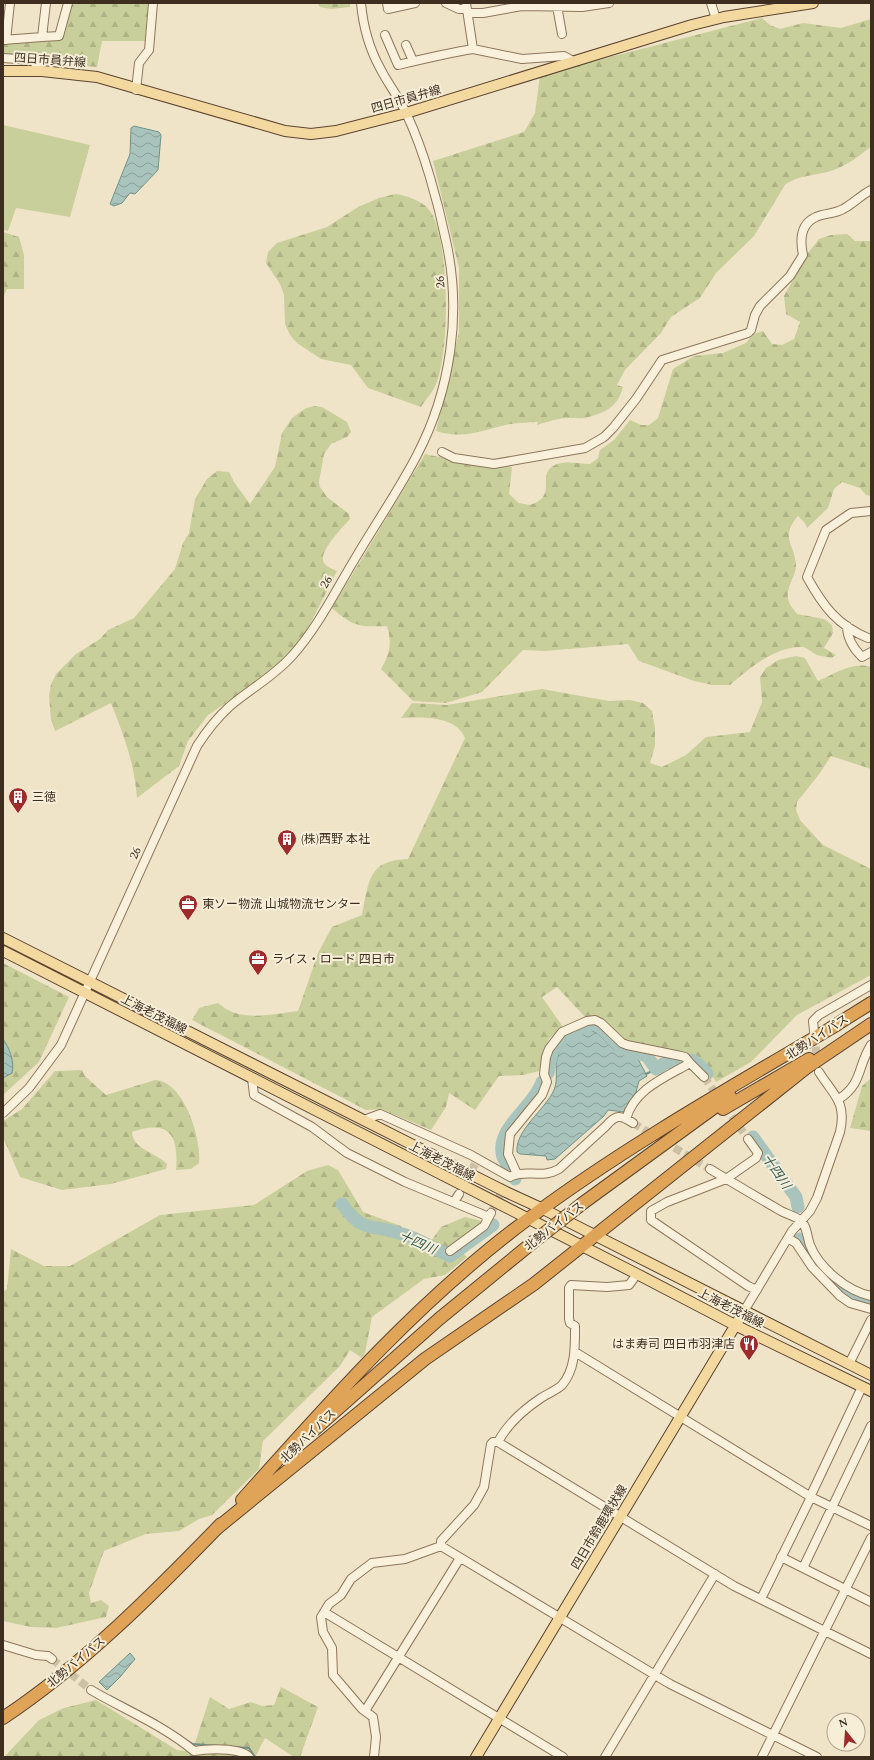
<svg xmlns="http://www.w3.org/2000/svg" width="874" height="1760" font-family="Spectral,'Noto Sans JP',serif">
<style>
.green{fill:#c9cf9b}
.forest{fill:url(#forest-firs)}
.water{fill:url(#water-waves);stroke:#6f938a}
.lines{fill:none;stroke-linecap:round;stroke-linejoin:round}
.stream{stroke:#6f938a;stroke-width:2}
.river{stroke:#a9c4bc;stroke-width:13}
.minor-tunnel{stroke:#ccc0a6;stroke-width:8;stroke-dasharray:8 4;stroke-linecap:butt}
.minor-casing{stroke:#8d765c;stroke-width:10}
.major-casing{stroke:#5b4430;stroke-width:12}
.highway-casing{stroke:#5b4430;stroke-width:14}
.minor{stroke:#faf1dc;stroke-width:8}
.major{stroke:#f3d9a0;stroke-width:10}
.highway{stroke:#e0a458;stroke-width:12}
.highway-bridge-casing{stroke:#5b4430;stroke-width:14;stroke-linecap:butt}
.highway-bridge{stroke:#e0a458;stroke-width:12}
.labels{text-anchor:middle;stroke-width:4;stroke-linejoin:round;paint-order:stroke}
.street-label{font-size:12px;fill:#3d2e20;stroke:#f7eed8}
.poi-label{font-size:12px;fill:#3d2e20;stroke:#f7eed8;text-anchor:start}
.water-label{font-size:13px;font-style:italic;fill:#2f5d5a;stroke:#f7eed8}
</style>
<defs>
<pattern id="forest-firs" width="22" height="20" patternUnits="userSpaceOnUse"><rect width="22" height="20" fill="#c9cf9b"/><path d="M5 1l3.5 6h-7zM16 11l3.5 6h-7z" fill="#aeb285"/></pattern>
<pattern id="water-waves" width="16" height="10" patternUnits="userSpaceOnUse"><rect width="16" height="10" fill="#a9c4bc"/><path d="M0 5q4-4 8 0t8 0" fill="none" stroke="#8ba098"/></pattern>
</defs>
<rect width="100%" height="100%" fill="#f0e4c8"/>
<!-- green -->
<path class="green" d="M3,125L90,145L70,217L16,208L8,231L3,230Z"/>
<!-- forest -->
<path class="forest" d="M69,3H148L145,41H102L97,67L45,63L32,54H3V43L60,37Z
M317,3H350V7L331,9L320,7Z
M762,18L770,25L780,29L803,23L841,28L871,19V147C860,155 849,164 836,169C820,176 799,174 785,185L754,236L716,273L700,298L671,317L661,333L625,370L617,385L623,387C618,407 604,414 584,418C576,419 567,417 559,419C552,420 544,423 537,425L538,422C529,422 519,423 510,424C481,430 466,440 436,431L459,332V268L433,161L524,132L535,113L540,75Z
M395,194C406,195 423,201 430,211C450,239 450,352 436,384C433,392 426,399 421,407L368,388L351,365L321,359L297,343L290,335L285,324L284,295L280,284L266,263L268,252L277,243L327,227L358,207L379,198Z
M3,232L19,237L24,255V289H7L3,298Z
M847,234L855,241H871V496L866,495L860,488L842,482L834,489L828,508L807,528L805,523L798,516C779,538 795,544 796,565C796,577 786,586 788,598C788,603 794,610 797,614L824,619L832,625L833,633L824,648L836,655L832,658C827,657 821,656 817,655C812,653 808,648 803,647C777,645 748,669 730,685H713L694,681L639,661L628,644L545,651L523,650L482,692L446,703L413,701L381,669C390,654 392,643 387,626C360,627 353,627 332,608L425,454L448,459L512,467L509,494L519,503L530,505C533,504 538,502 541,499C549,492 544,482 547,473C553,458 578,463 590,464L598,458L600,450L614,440L630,420L641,425H649L658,418L673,369L694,356L723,353L746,343L754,334L763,331L772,344L782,345L794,339L800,322L786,314L784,296L808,253L819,239L831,235Z
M316,406L322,407L347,422L351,432L347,437L331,444L324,454L319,482L320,487L327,497L349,514L350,519C343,527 317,553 324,563C327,567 333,569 337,571L304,636L275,669L208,715L188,741L179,766L137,798C134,762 124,736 111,703L55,731L51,720L49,696L51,684L56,674L76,654L100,639L108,630L134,618L175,569L183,543L189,533L195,499L207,479L217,471L229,472L234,482L250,504L275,467L282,433L292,418L306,408Z
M796,656L805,658L818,681C834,674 853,661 871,667V769L831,756L820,773L797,802L796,810L800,820L823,845L871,869V975L797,1015L751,1062L716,1082L705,1065L686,1052H668L644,1044L630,1043L622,1039L595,1017H585L557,987L542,997L563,1027L549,1039L539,1071L523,1075L499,1076L475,1110L449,1093L446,1107L431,1130L381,1109L366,1110L192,1020L199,1008L218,1003C239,1023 272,1014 298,1011L318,953L332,927L362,915C369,881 368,860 408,859L465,738C456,715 421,717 401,718L412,703L447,705L542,689L609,701L630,700L643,703L652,711L655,728V746L650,763L662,767L686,755L706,737L750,732L762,702L760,677L766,668L778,660Z
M3,963L69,997L39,1062L3,1095V1078L7,1076L8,1046L3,1039Z
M82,1070L85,1076L106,1095L155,1080C184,1081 202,1139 199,1163L191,1169L176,1170C179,1135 169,1119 132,1132C132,1149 157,1153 167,1164L166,1169L111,1184L62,1190L20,1177L3,1137V1121L22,1109L55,1071Z
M871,1078V1131L850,1128L862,1086Z
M328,1165L338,1170L363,1212L401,1226L403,1231L421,1243L431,1241L441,1227L465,1217L491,1223L462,1252L467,1257L445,1275L424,1279L372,1317L365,1353L362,1358L350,1350L340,1366L263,1441L259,1469L212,1515L199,1519L179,1531L146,1534L104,1551L89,1593L91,1603L101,1600L109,1606L106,1617L56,1628L31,1627L3,1621V1292L7,1289L11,1249L44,1266H70L160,1215L254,1205L307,1171Z
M281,1687L318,1707L300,1757H294L265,1738L255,1757H4L39,1720L64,1708L96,1700L177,1750L192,1752L210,1697L229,1709L251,1702L262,1706L274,1705Z"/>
<!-- water -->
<path class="water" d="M134,126L159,132L161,135L158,170L135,194L130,193L122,203L114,206L110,204L130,154L131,128Z
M590,1030L597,1033L613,1049L638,1059L647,1076L639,1081L636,1092L624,1112L608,1110L604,1116L555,1159L547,1160L546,1156L520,1154L517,1152C515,1130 545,1110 554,1090C560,1075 551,1062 563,1046C569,1038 581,1035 590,1030Z
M3,1039C9,1047 15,1062 12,1073L3,1078Z
M130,1653L135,1659L120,1677L107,1690L99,1682Z"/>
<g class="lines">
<!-- stream -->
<path class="stream" d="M646,1074L656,1069
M110,1696L157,1721
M186,1740L193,1744L218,1746
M234,1747L249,1748L255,1757"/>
<!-- river -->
<path class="river" d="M692,1060L700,1066L707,1074
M548,1073L552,1052L561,1039L577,1030L592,1024L599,1026L620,1047L647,1056L656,1069L665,1063L685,1062
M753,1137L796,1197L798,1207
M515,1179C512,1171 506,1164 503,1157C494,1129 534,1107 542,1082
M342,1204C363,1233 369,1224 399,1233C417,1237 434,1249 450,1256L493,1225
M800,1239C818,1269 835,1293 871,1303"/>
<!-- minor-tunnel -->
<path class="minor-tunnel" d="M814,1035L819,1072
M704,1077L748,1139
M633,1123L710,1169
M461,1190L475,1164
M491,1213L508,1179
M52,1659L91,1690"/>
<defs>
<path id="minor" d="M387,3L388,9L415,3
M446,3L459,9H466
M466,3L473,49L522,59L564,56L573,61
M711,3L716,19
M557,6L562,34
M468,13H483L522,6L582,7L609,3
M385,35L398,65C423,59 448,53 473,49
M42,37L59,36L68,3
M3,40L42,37L46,3
M6,40L10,3
M406,45L413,61
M3,58L32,60L42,71
M136,90L139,63L149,50L153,3
M442,452L454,458L494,464L585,448L604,437L613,428L636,399L662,360L748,333L751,330L755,315L760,306L790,276L803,255C800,241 800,224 816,217C824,213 835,214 843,209C853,204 861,195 871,190
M847,626C847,638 854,649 862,657L871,652
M868,638C837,625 823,606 807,577L826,530L851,513L871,511
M814,1031L813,1021L819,1015L871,985
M690,1063L704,1077
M252,1078L254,1095L312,1127L347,1153L405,1182L489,1217
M839,1099C863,1083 857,1067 871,1045
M3,1113L29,1088L61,1045L197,746C206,732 217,718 229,707C250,689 273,677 292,656C318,627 336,590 356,557C376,523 399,490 417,455C451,390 462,312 446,241C438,202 424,151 407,115C400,99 388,84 380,68C369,48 363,25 361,3
M364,1120L380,1114L471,1155L510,1177
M748,1139L758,1153L756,1158L726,1179L667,1202L651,1211V1220L748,1286L757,1290
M710,1169C733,1183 757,1197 781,1211C787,1214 794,1216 800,1220C807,1225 807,1237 810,1245C819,1268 847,1291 871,1296
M517,1174L508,1154L510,1134L542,1095L547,1082L544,1074L546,1057L549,1049L562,1032L587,1021L595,1020L601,1023L622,1043L627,1045L681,1056L685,1057L690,1063C666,1077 634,1089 626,1119
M512,1176C528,1169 542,1179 559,1169L606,1126C616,1114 621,1115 633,1123
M454,1202L459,1194
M788,1238L796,1243L812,1267L840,1296L850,1303L871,1309
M450,1251L484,1226L491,1213
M744,1311L792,1231L810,1211L817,1198L840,1132C847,1101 833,1095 819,1072
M575,1352L811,1497L871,1526
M849,1364L871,1320
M498,1442C508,1423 523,1410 541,1398C547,1394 557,1390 562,1385C576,1369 575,1345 575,1326L570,1323L569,1319V1288L571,1285L607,1287L629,1285L637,1274
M811,1495L862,1387
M781,1557L871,1602
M803,1568L871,1426
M761,1599L811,1497
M324,1612L563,1757
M3,1645L36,1655L48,1656L52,1659
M91,1690C125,1710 163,1725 194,1751C206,1749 241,1747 249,1757
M365,1711L460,1558
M374,1757L376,1737L373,1717L362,1709L333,1675L332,1648L323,1632L321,1617L329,1604L341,1595L351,1579L372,1563L405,1559L441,1546
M605,1757L715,1574
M762,1757L871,1538
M817,1757L670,1684L441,1546V1541L474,1505L484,1487L491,1444L493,1442H498L734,1586L871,1654"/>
<path id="major" d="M3,71H42L97,77L285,131L311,134L336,131L406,113L692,25L724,17L813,3
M3,938L506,1192L543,1209L871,1375
M3,951L637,1274L735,1325L871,1391
M476,1757L744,1311"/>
<path id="highway" d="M831,1028L871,1003
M723,1109L809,1059
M583,1203L730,1096
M314,1430L439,1319L532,1243
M242,1500C331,1400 420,1299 528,1219C626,1146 733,1086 838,1024
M216,1529L425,1359L534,1284L806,1068L871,1024
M3,1718C84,1664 154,1593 221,1524"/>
</defs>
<!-- minor casing -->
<use href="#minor" class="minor-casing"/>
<!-- major casing -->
<use href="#major" class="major-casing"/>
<!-- highway casing -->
<use href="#highway" class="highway-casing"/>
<!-- minor -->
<use href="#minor" class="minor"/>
<!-- major -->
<use href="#major" class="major"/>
<!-- highway -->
<use href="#highway" class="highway"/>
<defs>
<path id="highway-bridge" d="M532,1243L583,1203"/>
</defs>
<!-- highway-bridge casing -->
<use href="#highway-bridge" class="highway-bridge-casing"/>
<!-- highway-bridge -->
<use href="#highway-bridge" class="highway-bridge"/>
</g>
<!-- icons -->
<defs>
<symbol id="building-pin" viewBox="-11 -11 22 30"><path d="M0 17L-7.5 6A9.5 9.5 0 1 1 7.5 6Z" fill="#9e2a2b" stroke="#f7eed8"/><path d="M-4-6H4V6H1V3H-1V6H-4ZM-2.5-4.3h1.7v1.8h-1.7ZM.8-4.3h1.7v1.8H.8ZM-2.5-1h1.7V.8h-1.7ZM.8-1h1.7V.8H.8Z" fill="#fff"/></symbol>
<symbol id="office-pin" viewBox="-11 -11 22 30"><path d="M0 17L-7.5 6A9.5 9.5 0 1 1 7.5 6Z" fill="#9e2a2b" stroke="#f7eed8"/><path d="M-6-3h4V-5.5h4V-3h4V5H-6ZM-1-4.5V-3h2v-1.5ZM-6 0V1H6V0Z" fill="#fff"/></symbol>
<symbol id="restaurant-pin" viewBox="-11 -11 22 30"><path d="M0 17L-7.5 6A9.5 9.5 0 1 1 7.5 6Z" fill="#9e2a2b" stroke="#f7eed8"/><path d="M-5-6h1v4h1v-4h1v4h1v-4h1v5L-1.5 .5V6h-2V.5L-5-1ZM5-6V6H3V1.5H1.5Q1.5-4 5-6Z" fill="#fff"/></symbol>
</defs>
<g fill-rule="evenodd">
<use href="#building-pin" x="7" y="786" width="22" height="30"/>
<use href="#building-pin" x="276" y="828" width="22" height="30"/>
<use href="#office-pin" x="177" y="893" width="22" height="30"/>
<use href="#office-pin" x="247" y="948" width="22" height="30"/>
<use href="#restaurant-pin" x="738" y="1333" width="22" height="30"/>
</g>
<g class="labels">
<!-- street labels -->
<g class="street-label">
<text transform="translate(50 60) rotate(4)" y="4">四日市員弁線</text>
<text transform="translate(406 99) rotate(-16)" y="4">四日市員弁線</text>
<text transform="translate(440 282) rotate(-94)" y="4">26</text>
<text transform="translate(326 582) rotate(-59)" y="4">26</text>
<text transform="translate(135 853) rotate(-66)" y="4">26</text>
<text transform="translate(154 1014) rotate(27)" y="4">上海老茂福線</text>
<text transform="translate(817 1037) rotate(-33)" y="4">北勢バイパス</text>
<text transform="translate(442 1161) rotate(27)" y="4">上海老茂福線</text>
<text transform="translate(554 1226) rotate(-38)" y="4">北勢バイパス</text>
<text transform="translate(731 1308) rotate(27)" y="4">上海老茂福線</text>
<text transform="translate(308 1436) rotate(-44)" y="4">北勢バイパス</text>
<text transform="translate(599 1527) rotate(-59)" y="4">四日市鈴鹿環状線</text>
<text transform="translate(76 1662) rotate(-40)" y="4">北勢バイパス</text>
</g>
<!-- poi labels -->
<g class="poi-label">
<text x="32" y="801">三徳</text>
<text x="301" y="843">(株)西野 本社</text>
<text x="202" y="908">東ソー物流 山城物流センター</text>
<text x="272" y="963">ライス・ロード 四日市</text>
<text x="735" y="1348" text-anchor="end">はま寿司 四日市羽津店</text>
</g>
<!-- water labels -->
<g class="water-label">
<text transform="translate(777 1171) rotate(55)" y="5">十四川</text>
<text transform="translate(418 1242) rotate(23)" y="5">十四川</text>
</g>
</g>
<!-- border -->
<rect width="874" height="1760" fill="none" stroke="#3d2e20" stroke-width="8"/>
<!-- north arrow -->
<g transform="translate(846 1732) rotate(343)"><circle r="19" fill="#f7eed8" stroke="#ada18e"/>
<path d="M0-3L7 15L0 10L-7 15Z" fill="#9e2a2b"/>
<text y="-6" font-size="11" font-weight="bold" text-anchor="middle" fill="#3d2e20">N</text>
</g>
</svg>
